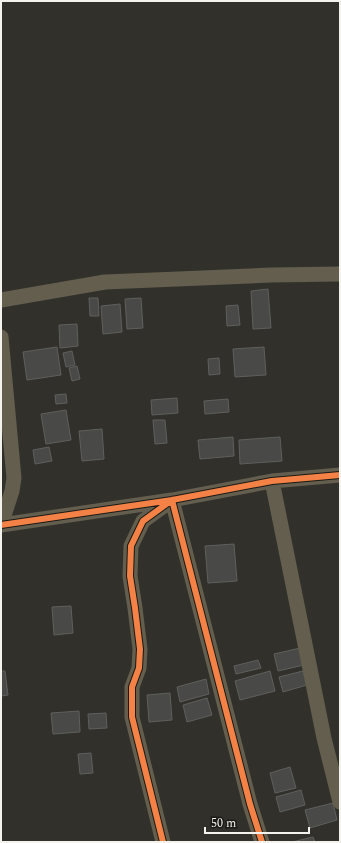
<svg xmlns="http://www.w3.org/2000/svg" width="341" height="843" font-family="Spectral,serif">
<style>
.building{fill:#494948;stroke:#5f5f5e}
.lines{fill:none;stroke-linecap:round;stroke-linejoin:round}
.minor{stroke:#635e4d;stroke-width:15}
.cycleway-casing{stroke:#1a1915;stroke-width:8}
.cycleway{stroke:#f48246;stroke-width:6}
</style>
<rect width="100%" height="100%" fill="#31302b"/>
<!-- building -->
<path class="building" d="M268,289L271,328L253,329L251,291Z
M89,298H98L99,316H90Z
M141,298L143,328L127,329L125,299Z
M120,304L122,332L103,334L101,306Z
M238,305L240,325L227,326L226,306Z
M77,324L78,346L60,348L59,325Z
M57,347L61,375L27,380L23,352Z
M264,347L266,375L235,377L233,349Z
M72,351L75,365L66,367L63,353Z
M219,358L220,374L209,375L208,359Z
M77,366L80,379L72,381L69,368Z
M66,394L67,403L56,404L55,395Z
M177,398L178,413L152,415L151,400Z
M228,399L229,412L205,414L204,401Z
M66,410L71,440L46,444L41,414Z
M153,420H165L167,443L155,444Z
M102,429L104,459L82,461L79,431Z
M233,437L234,456L200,459L198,440Z
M280,437L282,461L240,464L239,440Z
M49,447L52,461L35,464L33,450Z
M234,544L237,581L208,583L205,546Z
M71,606L73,633L54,635L52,607Z
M300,648L304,665L278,671L274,654Z
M258,660L261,668L236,674L234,666Z
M1,671H5L8,695L1,696Z
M270,671L275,691L240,700L235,681Z
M303,671L307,685L283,692L279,677Z
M206,679L209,694L180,702L177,687Z
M170,693L172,720L149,722L147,695Z
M207,698L212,715L187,722L183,705Z
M79,711L80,732L53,734L51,713Z
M106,713L107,728L89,729L88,714Z
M91,753L93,773L80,774L78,754Z
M290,767L296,788L275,793L270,773Z
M301,790L305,805L280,812L276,797Z
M333,803L337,820L310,828L305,810Z
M313,837L315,842H292Z"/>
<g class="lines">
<!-- minor -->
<path class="minor" d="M1,300L105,282L271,275L340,274
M1,337L14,478L12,491L1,525
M272,481L324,738L340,802
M172,500L250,804L262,842
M1,525L172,500L272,481L340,475
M163,842L132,717V687L139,668L140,649L135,608L130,576L131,546L143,521L172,500"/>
<defs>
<path id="cycleway" d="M172,500L250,804L262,842
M1,525L172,500L272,481L340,475
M163,842L132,717V687L139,668L140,649L135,608L130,576L131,546L143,521L172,500"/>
</defs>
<!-- cycleway casing -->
<use href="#cycleway" class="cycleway-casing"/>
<!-- cycleway -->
<use href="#cycleway" class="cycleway"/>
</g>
<!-- border -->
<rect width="341" height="843" fill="none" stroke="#f3f2ec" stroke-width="4"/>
<!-- scale -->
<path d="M205 827v6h104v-6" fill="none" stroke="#f3f2ec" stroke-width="2"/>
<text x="211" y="827" font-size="12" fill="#f3f2ec" stroke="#1a1915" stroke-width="3" paint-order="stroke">50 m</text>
</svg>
